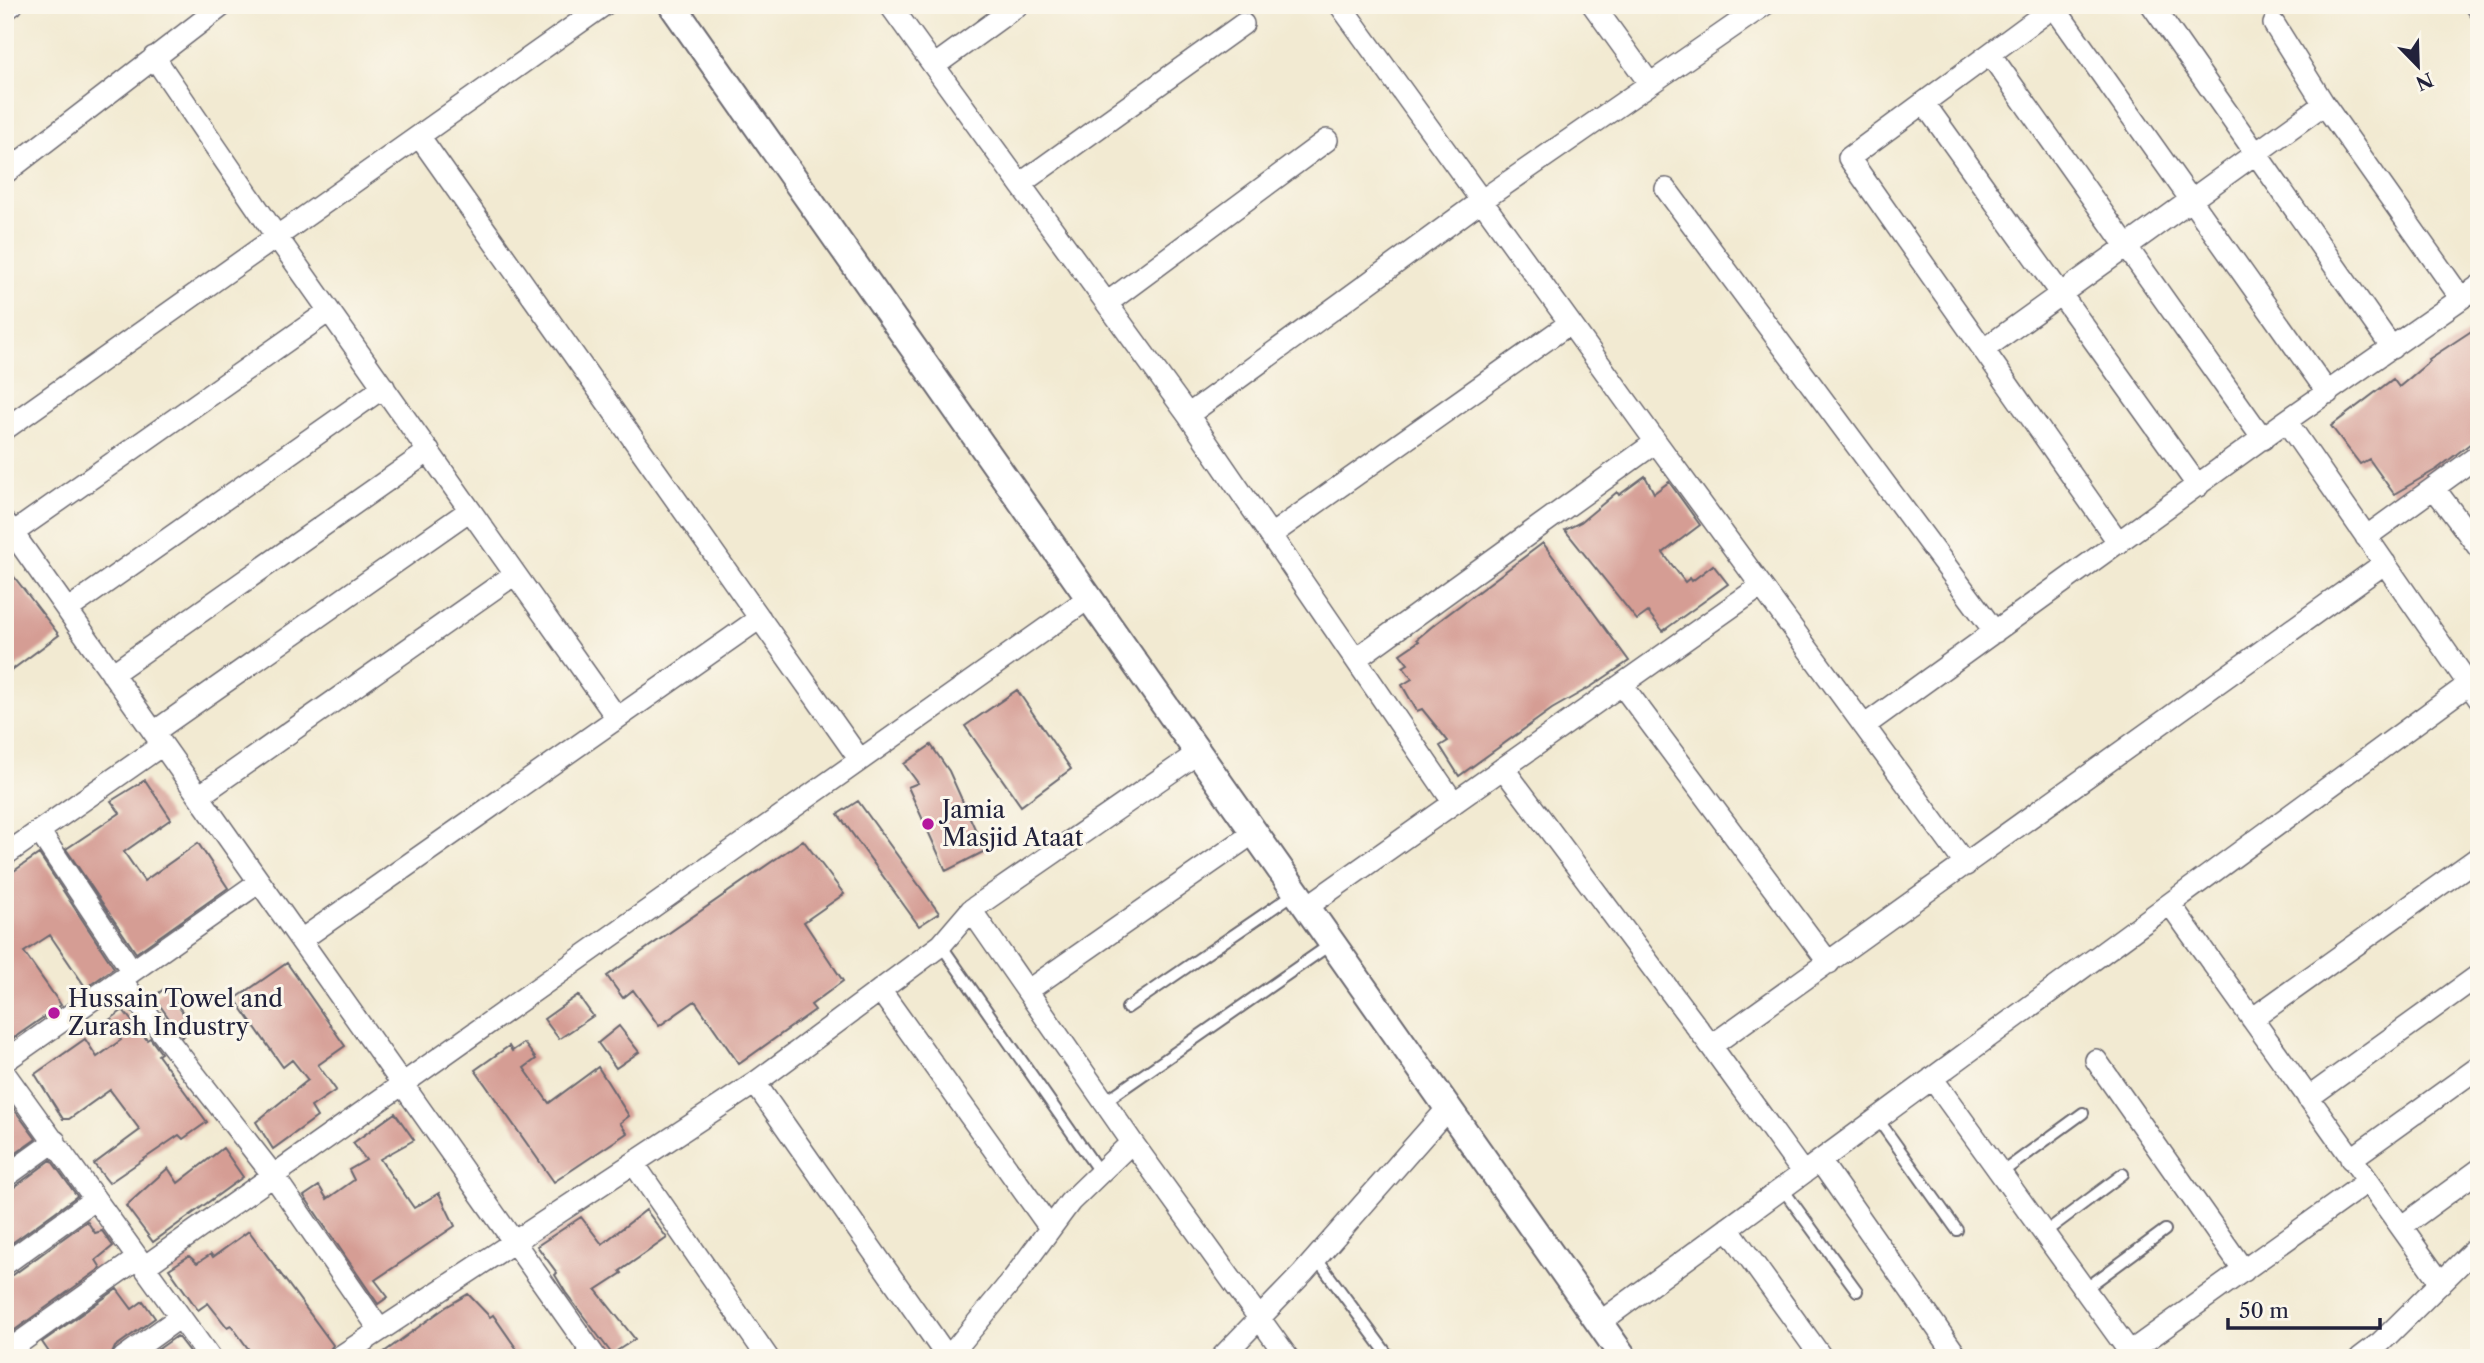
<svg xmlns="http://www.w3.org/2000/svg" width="2484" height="1363" font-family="'Libre Caslon Text',serif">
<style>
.building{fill:#d59d94}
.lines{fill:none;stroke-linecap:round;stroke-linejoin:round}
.service-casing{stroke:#6b6870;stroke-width:14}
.minor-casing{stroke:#6b6870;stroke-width:24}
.tertiary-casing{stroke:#6b6870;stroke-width:30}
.service{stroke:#fff;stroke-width:10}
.minor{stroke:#fff;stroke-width:21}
.tertiary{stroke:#fff;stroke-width:26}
.poi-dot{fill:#b5179e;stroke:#fbf7ec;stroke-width:2.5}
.labels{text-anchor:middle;stroke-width:6;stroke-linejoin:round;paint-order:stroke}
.poi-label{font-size:24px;fill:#22223b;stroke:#fbf7ec;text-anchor:start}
</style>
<rect width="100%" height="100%" fill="#fbf7ec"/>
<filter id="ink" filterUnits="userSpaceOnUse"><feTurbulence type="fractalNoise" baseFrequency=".0143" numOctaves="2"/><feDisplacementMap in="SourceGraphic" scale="14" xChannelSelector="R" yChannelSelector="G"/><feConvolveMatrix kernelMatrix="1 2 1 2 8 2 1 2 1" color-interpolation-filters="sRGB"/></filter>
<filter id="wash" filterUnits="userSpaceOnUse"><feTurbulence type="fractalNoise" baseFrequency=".00686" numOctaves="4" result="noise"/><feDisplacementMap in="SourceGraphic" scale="28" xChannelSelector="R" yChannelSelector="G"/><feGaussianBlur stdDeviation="1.57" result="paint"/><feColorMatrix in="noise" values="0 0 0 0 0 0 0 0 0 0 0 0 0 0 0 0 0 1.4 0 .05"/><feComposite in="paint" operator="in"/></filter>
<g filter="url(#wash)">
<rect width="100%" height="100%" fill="#f2ead2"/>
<g id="blocks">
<!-- building -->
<path class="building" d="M2479,326V437L2437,469L2394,494L2369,459L2360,464L2331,426L2393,379L2399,387L2430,361L2429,359Z
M1645,476L1654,493L1669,482L1700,525L1663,553L1685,582L1690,578L1692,581L1713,565L1728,584L1663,631L1648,612L1637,620L1565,530L1581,522L1617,492L1619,495Z
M1543,543L1629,661L1592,686L1552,709L1459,776L1440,746L1448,741L1422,709L1417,711L1402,685L1412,679L1403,667L1408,664L1400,654L1419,641L1417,639L1435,624Z
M5,565L59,635L5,675Z
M1017,690L1071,769L1021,806L965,726Z
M931,745L949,771L985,851L946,871L908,787L918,783L904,764Z
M145,780L171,819L124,852L144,881L198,843L228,888L136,953L66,849L120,813L111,801Z
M858,801L939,913L919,926L838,814Z
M803,840L844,894L804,922L843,981L811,1005L815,1010L739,1064L695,1001L659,1026L633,990L623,998L607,976Z
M39,854L114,968L86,988L50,935L24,952L61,1005L5,1044V877Z
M287,963L345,1046L318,1065L336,1090L311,1107L317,1117L273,1149L256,1122L308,1080L292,1060L283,1067L235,999Z
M165,988L194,1028L182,1037L154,997Z
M578,995L593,1016L559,1039L544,1019Z
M123,1010L147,1040L150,1038L161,1053L158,1055L207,1122L183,1139L179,1135L109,1183L94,1164L140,1130L110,1090L69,1119H63L35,1074L85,1039L97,1057L121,1040L108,1021Z
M619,1026L639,1052L616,1068L598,1043Z
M524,1043L536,1059L524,1068L549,1103L598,1067L629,1116L620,1123L627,1133L554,1182L475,1070L509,1046L512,1051Z
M5,1097L36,1139L5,1161Z
M395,1113L414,1140L380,1159L414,1208L439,1193L455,1226L375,1280L388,1297L378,1304L304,1196L319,1186L327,1199L354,1180L349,1170L366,1160L353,1143Z
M223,1148L243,1177L153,1242L126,1206L168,1168L178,1183Z
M51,1160L77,1196L5,1248V1190L13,1188Z
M646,1210L667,1238L620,1271L622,1273L596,1290L635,1339L612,1354L566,1293L555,1275L557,1273L537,1246L581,1217L602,1244Z
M87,1221L95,1233L102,1231L113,1246L96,1260L101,1268L5,1337V1277L13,1275Z
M249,1231L333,1345L324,1358H255L231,1325L227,1327L208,1303L198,1310L169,1269L189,1256L197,1263L211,1254L213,1257Z
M117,1289L132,1309L143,1301L155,1318L115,1347L110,1358H53L42,1342Z
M468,1294L490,1317L493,1315L523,1358H376L446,1307Z
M177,1336L194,1358H146Z"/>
</g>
</g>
<g filter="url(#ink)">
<use href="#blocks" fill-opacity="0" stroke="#6b6870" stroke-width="2"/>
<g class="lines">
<defs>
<path id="service" d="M941,945L1100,1173
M1127,1008L1295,893
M1104,1102L1331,944
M1877,1118L1957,1230
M2001,1173L2083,1113
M1782,1188L1857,1291
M2044,1233L2123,1174
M1316,1258L1390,1358
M2085,1289L2165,1230"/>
<path id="minor" d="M890,5L934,66
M1018,5L934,66L1188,415L1454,803
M1340,5L1656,442L1966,865
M1593,5L1650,84
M2056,5L1849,158L2119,543
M2152,5L2392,348
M2476,5L2479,9
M2054,7L2328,393
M5,10L12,5
M2274,24L2324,104L2461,298
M1990,54L2263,439
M154,57L277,237L617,718
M1924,103L2198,486
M419,136L860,760
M5,173L223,5
M1020,184L1243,24
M1666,189L1995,632
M1107,303L1327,140
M1983,350L2324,104
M1188,415L1481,201L1764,5
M2286,421L2479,699
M5,429L604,5
M2434,488L2479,548
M5,522L596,1358
M13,533L329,311
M1271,535L1570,323
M2366,537L2479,455
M67,610L384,387
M1357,658L1656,442
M112,674L429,451
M1622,685L1829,963
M1864,726L2286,421L2479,286
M154,732L470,510
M1503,768L1711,1046L1803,1173
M199,796L515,574
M39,831L132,971
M5,855L162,745
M2170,904L2441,1283
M1308,906L1761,586
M971,910L1132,1142L1288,1358
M301,940L760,618
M121,980L273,1175L380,1330
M880,990L1050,1228
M1027,991L1255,832
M2252,1019L2479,857
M1711,1046L2385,563
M2096,1060L2244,1271
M5,1061L259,882
M5,1074L210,1358
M1932,1078L2134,1358
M755,1083L948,1358
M2308,1098L2479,975
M2351,1159L2479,1067
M1820,1161L1958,1358
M634,1164L768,1358
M5,1177L55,1141
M2401,1227L2479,1170
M1728,1228L1822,1358
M5,1264L95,1199
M144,1267L1089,598
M1599,1323L2469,684
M2130,1352L2368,1181
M5,1353L138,1258
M123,1358L180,1317
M338,1358L755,1083L941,945L971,910L1198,753
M948,1358L1013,1279L1070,1202L1132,1142
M1221,1358L1303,1273L1448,1108
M2360,1358L2381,1342L2479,1245"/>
<path id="tertiary" d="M672,5L1624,1358"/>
</defs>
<!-- service casing -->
<use href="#service" class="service-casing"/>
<!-- minor casing -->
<use href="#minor" class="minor-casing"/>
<!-- tertiary casing -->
<use href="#tertiary" class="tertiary-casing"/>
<!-- service -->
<use href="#service" class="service"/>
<!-- minor -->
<use href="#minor" class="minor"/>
<!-- tertiary -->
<use href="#tertiary" class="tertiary"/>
</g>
</g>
<!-- markers -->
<g class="poi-dot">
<circle cx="928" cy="824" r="7"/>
<circle cx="54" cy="1013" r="7"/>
</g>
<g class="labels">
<!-- poi labels -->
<g class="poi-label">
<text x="942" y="818">Jamia<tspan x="942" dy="28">Masjid Ataat</tspan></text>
<text x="68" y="1007">Hussain Towel and<tspan x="68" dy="28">Zurash Industry</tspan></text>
</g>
</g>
<!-- margin -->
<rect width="2484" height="1363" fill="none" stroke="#fbf7ec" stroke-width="28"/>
<!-- north arrow -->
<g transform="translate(2418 66) rotate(157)" stroke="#fbf7ec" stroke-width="5" paint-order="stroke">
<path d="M0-5L12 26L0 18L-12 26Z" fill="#22223b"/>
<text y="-10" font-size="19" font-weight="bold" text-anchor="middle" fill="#22223b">N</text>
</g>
<!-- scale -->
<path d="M2228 1318v10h152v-10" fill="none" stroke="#22223b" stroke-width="3.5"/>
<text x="2239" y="1318" font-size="21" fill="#22223b" stroke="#fbf7ec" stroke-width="5" paint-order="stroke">50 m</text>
</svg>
